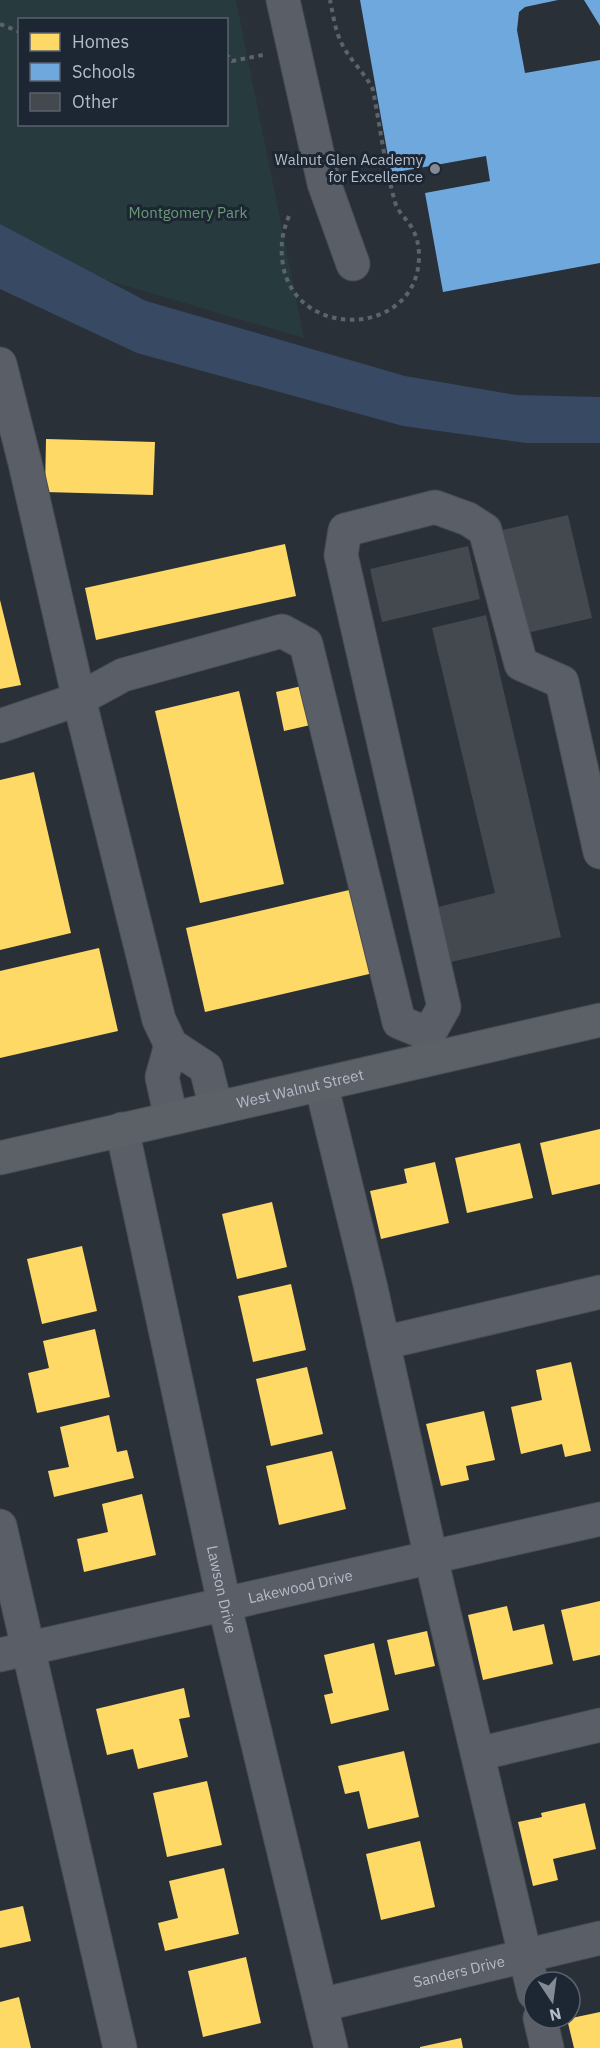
<svg xmlns="http://www.w3.org/2000/svg" width="600" height="2048" font-family="'IBM Plex Sans',sans-serif">
<style>
.green{fill:#273a3e;fill-rule:evenodd}
.water{fill:#384963}
.homes{fill:#ffd966}
.schools{fill:#6fa8dc}
.building{fill:#444950}
.lines{fill:none;stroke-linecap:round;stroke-linejoin:round}
.minor-casing{stroke:#484c53;stroke-width:35}
.major-casing{stroke:#484c55;stroke-width:35}
.path{stroke:#5d636a;stroke-width:4;stroke-dasharray:4.5 4.5;stroke-linecap:butt}
.minor{stroke:#5a5e66;stroke-width:33}
.major{stroke:#5c6168;stroke-width:33}
.poi-dot{fill:#848b96;stroke:#1d2633;stroke-width:2}
.labels{text-anchor:middle;stroke-width:6;stroke-linejoin:round;paint-order:stroke}
.poi-label{font-size:15px;fill:#b4bcc9;stroke:#1d2633;text-anchor:end}
.park-label{font-size:15px;fill:#6b9a76;stroke:#1d2633}
.street-label{font-size:15px;fill:#b4bcc9;stroke:#1d2633}
</style>
<rect width="100%" height="100%" fill="#2a3038"/>
<!-- green -->
<path class="green" d="M0,0H236L304,338L96,277L0,224ZM20,20H226V124H20Z"/>
<!-- water -->
<path class="water" d="M0,224L146,301L405,376L516,395L600,397V443H526L403,426L137,353L0,289Z"/>
<!-- homes -->
<path class="homes" d="M46,439L155,442L153,495L45,492Z
M285,544L296,596L96,640L85,588Z
M0,600L21,685L0,689Z
M306,685L315,724L284,731L276,692Z
M239,691L284,884L200,903L155,711Z
M34,772L71,933L0,950V780Z
M362,887L382,971L205,1012L186,928Z
M99,948L118,1031L0,1058V971Z
M600,1129V1184L552,1195L540,1143Z
M520,1143L533,1198L467,1213L455,1158Z
M435,1162L449,1223L381,1239L370,1191L407,1183L404,1169Z
M272,1202L287,1267L237,1279L222,1214Z
M82,1246L97,1311L42,1324L27,1259Z
M291,1284L306,1350L253,1362L238,1296Z
M95,1329L110,1397L37,1413L28,1373L49,1368L43,1341Z
M571,1362L591,1451L565,1457L562,1444L521,1454L511,1407L542,1400L536,1370Z
M307,1367L323,1434L271,1446L256,1379Z
M484,1411L495,1460L466,1466L469,1480L441,1486L426,1424Z
M109,1415L117,1452L127,1450L134,1478L54,1497L48,1471L69,1467L60,1427Z
M332,1451L346,1509L279,1525L266,1466Z
M142,1494L156,1555L84,1572L77,1539L108,1532L102,1504Z
M600,1601V1655L573,1661L561,1610Z
M507,1606L513,1631L544,1624L553,1664L483,1680L468,1615Z
M427,1631L435,1666L395,1675L387,1640Z
M374,1643L389,1710L331,1724L324,1695L333,1693L324,1655Z
M184,1688L190,1717L179,1719L188,1757L138,1769L133,1749L107,1755L96,1709Z
M404,1751L419,1817L368,1829L359,1791L345,1794L338,1766Z
M207,1781L222,1845L167,1857L153,1793Z
M585,1803L596,1849L553,1859L558,1880L533,1886L518,1822L542,1817L541,1813Z
M420,1841L435,1907L381,1920L366,1854Z
M224,1868L239,1934L165,1951L158,1923L178,1918L169,1881Z
M23,1906L31,1941L0,1948V1911Z
M246,1957L261,2023L203,2037L188,1971Z
M19,1997L31,2048H0V2002Z
M600,2012V2048H574L567,2019Z
M461,2038L463,2048H420V2047Z"/>
<!-- schools -->
<path class="schools" d="M360,0H558L525,7L519,12L517,30L525,73L600,60V263L443,292L425,193L490,181L486,156L391,173Z
M584,0H600V26Z"/>
<!-- building -->
<path class="building" d="M568,515L592,618L518,635L494,532Z
M468,546L480,599L382,622L370,569Z
M486,615L561,937L451,962L438,907L495,893L432,628Z"/>
<g class="lines">
<defs>
<g id="minor">
<path d="M283,0L324,183L353,264"/>
<path d="M0,364L25,463L79,699L159,1020L171,1045L206,1068L216,1108"/>
<path d="M0,726L79,699L123,675L282,631L306,644L399,1022L426,1033L432,1057"/>
<path d="M427,1037L444,1007L341,555L345,530L435,507L468,519L485,530L521,664L562,682L600,852"/>
<path d="M171,1045L162,1077L171,1118"/>
<path d="M321,1084L370,1284L431,1558L534,1993"/>
<path id="s1" d="M122,1129L224,1603L331,2048"/>
<path d="M383,1343L600,1292"/>
<path d="M0,1526L120,2048"/>
<path id="s2" d="M0,1655L600,1519"/>
<path d="M478,1754L600,1725"/>
<path id="s3" d="M321,2005L600,1938"/>
<path d="M540,2018L547,2048"/>
</g>
<g id="major">
<path id="s4" d="M0,1158L600,1020"/>
</g>
</defs>
<!-- minor casing -->
<use href="#minor" class="minor-casing"/>
<!-- major casing -->
<use href="#major" class="major-casing"/>
<!-- path -->
<path class="path" d="M0,24L20,32
M226,54L232,61L263,55
M289,216C282,233 280,247 283,265C296,342 420,337 419,255C419,243 415,230 407,221C403,215 397,210 395,202C385,166 380,127 373,90C365,72 349,60 341,42C335,30 333,14 330,0"/>
<!-- minor -->
<use href="#minor" class="minor"/>
<!-- major -->
<use href="#major" class="major"/>
</g>
<!-- markers -->
<circle class="poi-dot" cx="435" cy="169" r="6"/>
<g class="labels">
<!-- poi labels -->
<g class="poi-label">
<text x="423" y="165">Walnut Glen Academy<tspan x="423" dy="17">for Excellence</tspan></text>
</g>
<!-- park labels -->
<g class="park-label">
<text x="188" y="218">Montgomery Park</text>
</g>
<!-- street labels -->
<g class="street-label">
<text dy="5" stroke="none"><textPath href="#s4" startOffset="308">West Walnut Street</textPath></text>
<text dy="5" stroke="none"><textPath href="#s2" startOffset="308">Lakewood Drive</textPath></text>
<text dy="5" stroke="none"><textPath href="#s1" startOffset="471">Lawson Drive</textPath></text>
<text dy="5" stroke="none"><textPath href="#s3" startOffset="142">Sanders Drive</textPath></text>
</g>
</g>
<!-- legend -->
<rect x="18" y="18" width="210" height="108" fill="#1d2633" stroke="#59626f" stroke-width="1.5"/>
<rect x="30" y="33" width="30" height="18" fill="#ffd966" stroke="#59626f" stroke-width="1.5"/>
<text x="72" y="48" font-size="18" fill="#b4bcc9">Homes</text>
<rect x="30" y="63" width="30" height="18" fill="#6fa8dc" stroke="#59626f" stroke-width="1.5"/>
<text x="72" y="78" font-size="18" fill="#b4bcc9">Schools</text>
<rect x="30" y="93" width="30" height="18" fill="#444950" stroke="#59626f" stroke-width="1.5"/>
<text x="72" y="108" font-size="18" fill="#b4bcc9">Other</text>
<!-- north arrow -->
<g transform="translate(552 2000) rotate(167)"><circle r="28" fill="#1d2633" stroke="#59626f" stroke-width="1.5"/>
<path d="M0-4.5L10 22L0 15L-10 22Z" fill="#848b96"/>
<text y="-9" font-size="16" font-weight="bold" text-anchor="middle" fill="#b4bcc9">N</text>
</g>
</svg>
